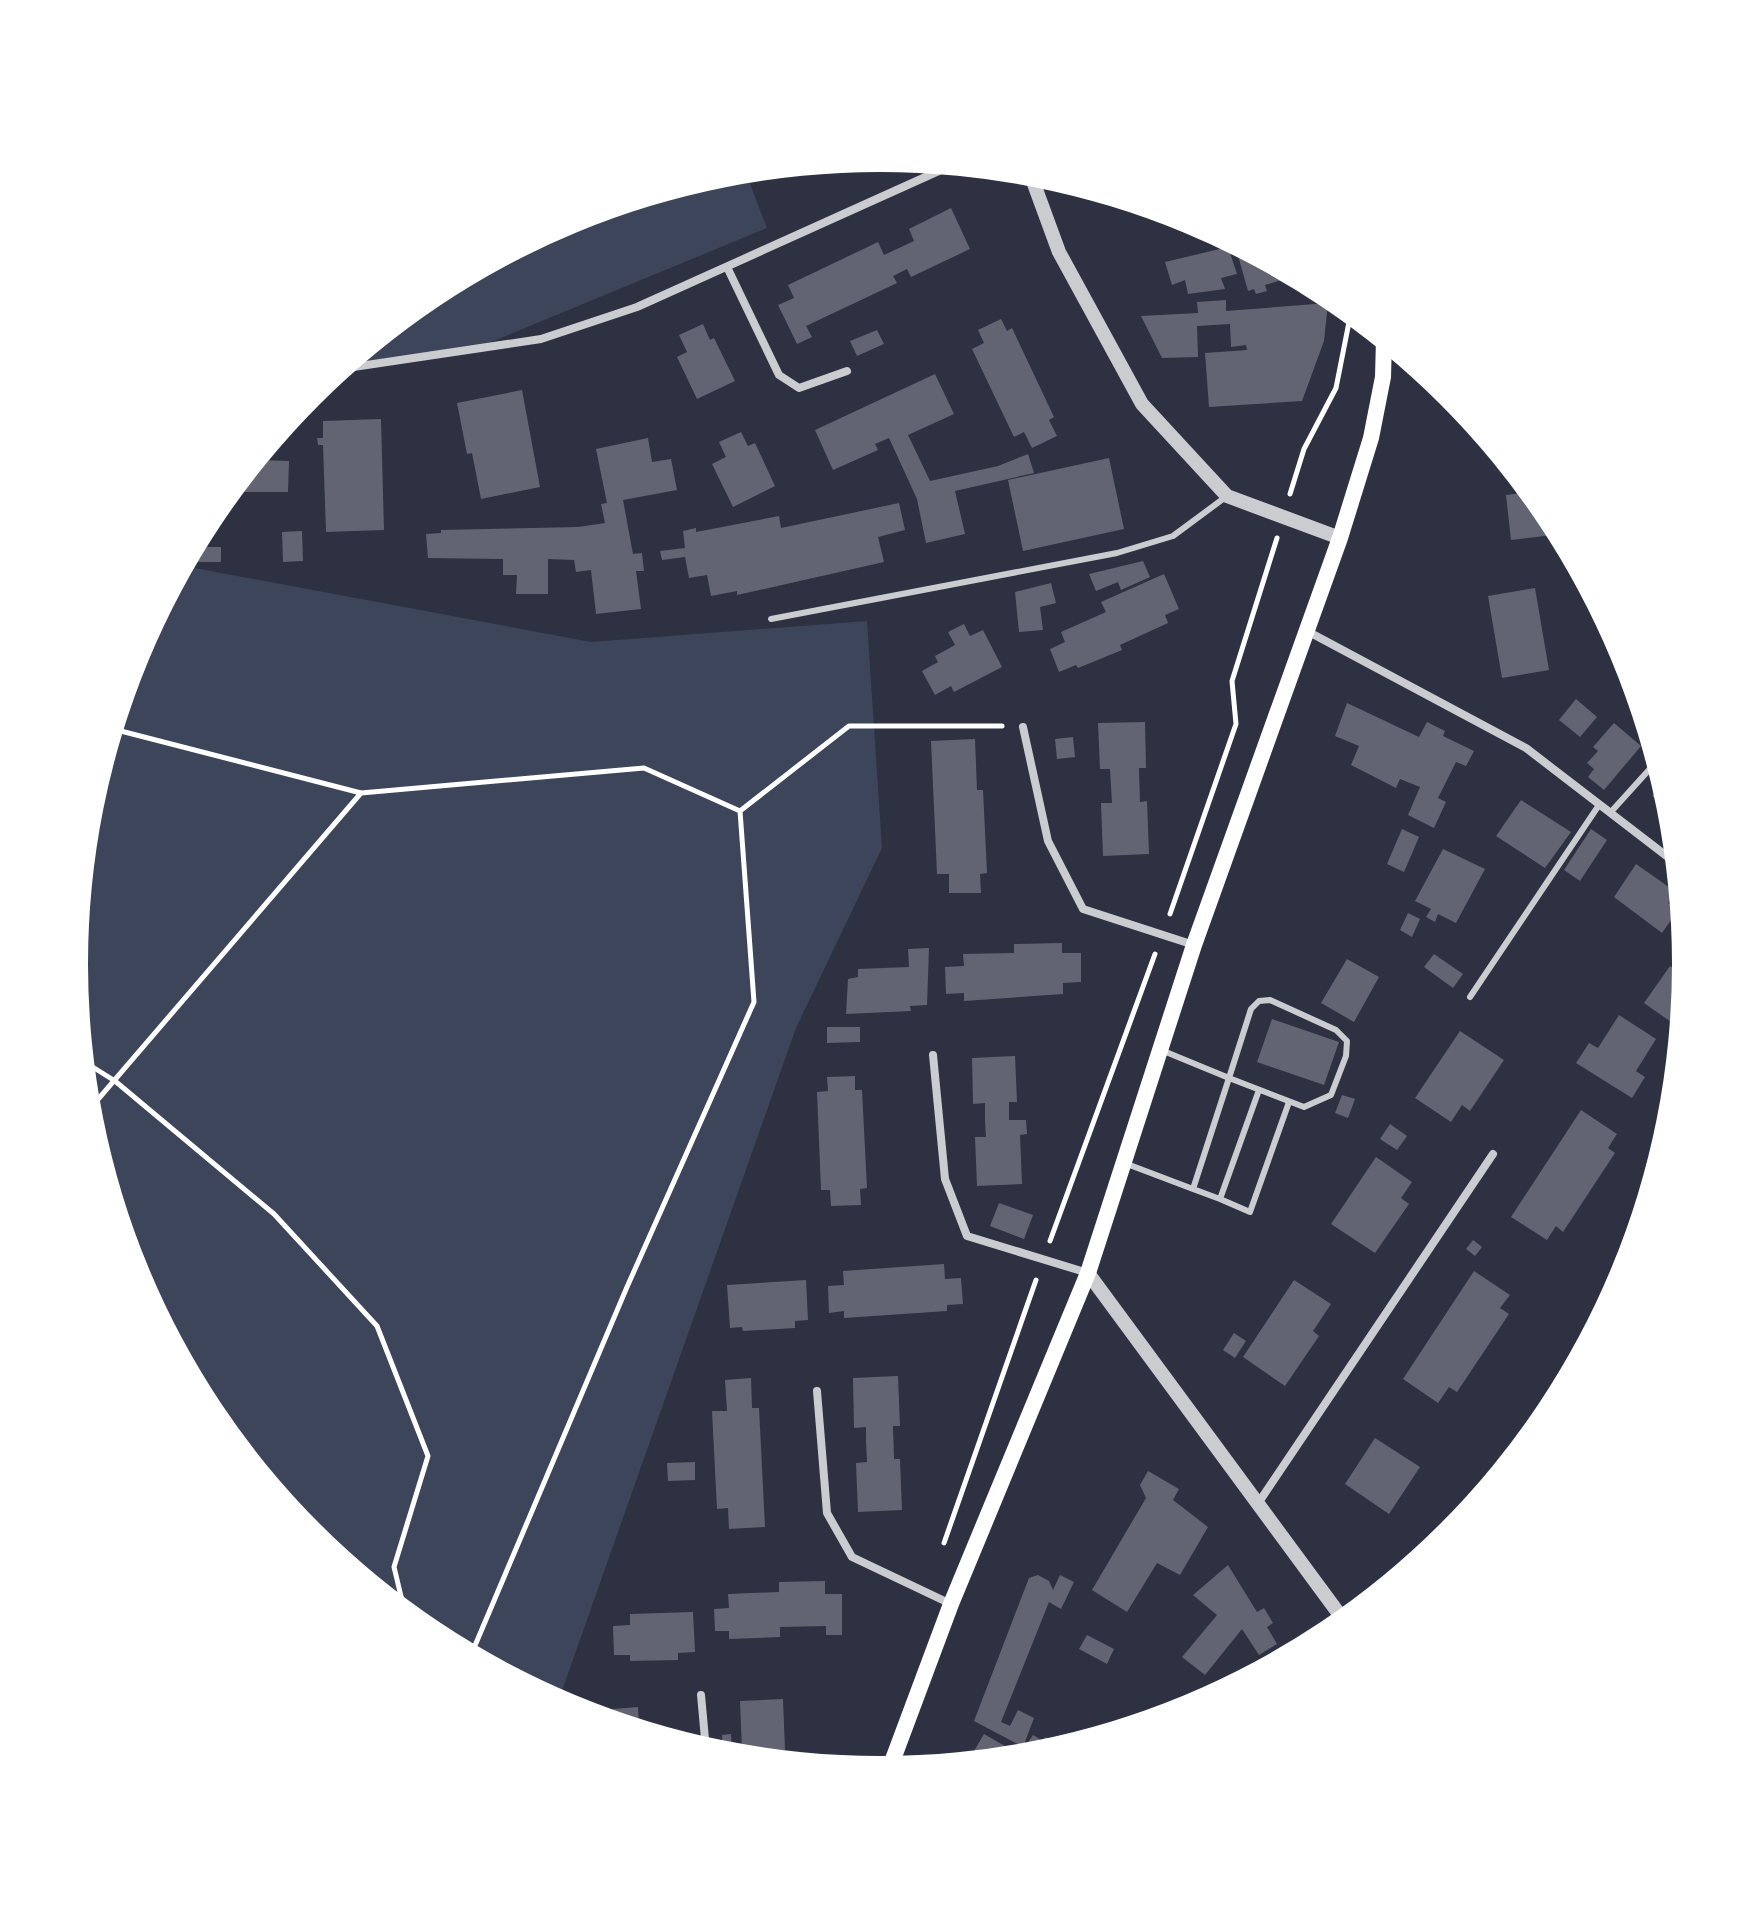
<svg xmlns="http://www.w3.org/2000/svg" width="1761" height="1929" font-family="'Golos Text',sans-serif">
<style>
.green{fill:#3c4559}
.building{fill:#626471}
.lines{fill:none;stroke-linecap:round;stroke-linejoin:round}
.path{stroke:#fff;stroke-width:5}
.service{stroke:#caccd0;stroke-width:6}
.minor{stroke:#caccd0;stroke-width:8}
.tertiary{stroke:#caccd0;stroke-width:14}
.secondary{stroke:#fff;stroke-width:16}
</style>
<rect width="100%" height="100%" fill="#2d3142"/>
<!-- green -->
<path class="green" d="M745,171L767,228L467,352L345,366L433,294L572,219L724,173Z
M184,566L591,642L867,621L882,848L796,1028L558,1702L432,1635L310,1534L210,1412L135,1273L89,1121L74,964L90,807L136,655Z"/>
<!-- building -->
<path class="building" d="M951,208L970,249L911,277L907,269L893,276L897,283L806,326L812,337L797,344L778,305L794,298L788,285L878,242L884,255L914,241L909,229Z
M1228,247L1237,274L1221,278L1225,289L1188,294L1185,280L1172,285L1165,262Z
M1246,250L1291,274L1292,277L1265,285L1267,291L1256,294L1254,289L1248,291L1237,252Z
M1226,300V311L1328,303L1324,341L1302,401L1209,407L1205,353L1247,350L1246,345L1231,347L1230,324L1197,326L1198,357L1162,358L1141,316L1198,313L1197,302Z
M1001,319L1007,331L1012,328L1054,417L1049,420L1057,436L1032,448L1024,432L1014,437L972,349L984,343L978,330Z
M703,324L710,340L714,338L735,381L697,399L677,357L687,352L679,335Z
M877,330L884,344L857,356L850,341Z
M935,374L954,414L908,435L930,481L998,466L1028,454L1034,473L955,491L965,534L926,543L917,499L889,438L875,444L878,450L833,470L815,430Z
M522,390L540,487L481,499L472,453L467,454L457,403Z
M381,419L384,530L326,532L323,445H318L317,438H323V421Z
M741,432L748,446L755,443L775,486L733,507L712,464L726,457L719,442Z
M648,438L652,462L671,459L677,490L623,500L633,554L642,553L644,571H636L641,609L596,614L591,570L576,572L574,560L548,559V594H516L517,575H503V559L428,558L426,534L441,533V530L578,527L605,523L601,504L607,503L596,449Z
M1495,448L1508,464L1518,477L1507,478L1506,464L1497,465Z
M1109,458L1124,529L1023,551L1008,480Z
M257,460L289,461L288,492H230L246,472L256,473Z
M1531,492L1561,534L1511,540L1506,495Z
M899,503L905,530L878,537L884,562L737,595V591L711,596L707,575L689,578L685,557L662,560L660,551L685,548L683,531L696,528V532L779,516L781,528Z
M302,531L303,561L283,562L282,532Z
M201,533V547H221V562H185Z
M1143,561L1150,577L1121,590L1118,582L1096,591L1089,574Z
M1164,574L1179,609L1165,615L1168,623L1120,645L1122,650L1078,668L1076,665L1059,672L1050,649L1065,642L1061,632L1106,612L1101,602Z
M1051,583L1056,603L1040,607L1043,630L1019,632L1015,592Z
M1535,588L1549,670L1502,678L1488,596Z
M964,624L970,636L983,630L1002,667L954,692L951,686L935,695L922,671L938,662L935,656L955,645L948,632Z
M1576,699L1597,717L1580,737L1559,720Z
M1347,703L1419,737L1427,722L1445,731L1443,736L1474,751L1466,766L1456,762L1438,798L1446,802L1434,828L1408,815L1420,787L1400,779L1396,788L1351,765L1359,746L1335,736Z
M1145,722L1146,768H1139L1140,802L1147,801L1149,854L1103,856L1101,803H1112L1110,769H1100L1098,723Z
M1614,723L1641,746L1604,790L1588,777L1594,769L1587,763L1598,751L1593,747Z
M1073,737L1075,757L1057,759L1055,739Z
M975,739L977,790H983L987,873L980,874L981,893H949V874H937L931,741Z
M1664,782L1672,808V813L1652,796Z
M1521,800L1571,832L1545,868L1496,836Z
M1402,829L1419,837L1404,872L1387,864Z
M1591,829L1607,840L1580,881L1564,870Z
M1443,849L1485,869L1456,923L1438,914L1435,922L1426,917L1431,909L1415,901Z
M1636,864L1676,892L1668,903L1678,910L1662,933L1614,897Z
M1408,913L1420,919L1412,937L1400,930Z
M1062,943V953H1081V982L1063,983V994L964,1001V993L946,994L945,967L964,966L963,954L1014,953V944Z
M929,948L927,1005L910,1006L911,1011L846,1014L848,979L858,977V969L909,967L908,949Z
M1434,954L1463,974L1453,988L1424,967Z
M1347,959L1379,977L1354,1022L1321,1003Z
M1670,966L1686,977L1681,1029L1644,1003Z
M1619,1015L1656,1039L1636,1071L1645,1077L1632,1098L1576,1063L1589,1043L1598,1048Z
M1272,1019L1339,1042L1324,1085L1257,1062Z
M827,1027H860V1042L827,1043Z
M1460,1031L1504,1060L1470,1111L1462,1105L1451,1122L1415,1098Z
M1015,1056L1017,1102H1009V1120H1026L1027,1134L1020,1135L1022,1184L977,1186L975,1137H986L985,1122V1103L973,1104L972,1058Z
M855,1076V1090H862L867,1188L860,1189L861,1205L831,1206L830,1190H821L817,1092L828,1091L827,1077Z
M1342,1095L1355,1099L1348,1118L1335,1113Z
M1581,1110L1617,1134L1608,1148L1615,1153L1563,1232L1556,1226L1547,1240L1511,1217Z
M1390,1124L1407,1136L1397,1150L1380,1139Z
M1376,1157L1412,1182L1401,1198L1409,1204L1375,1253L1331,1224Z
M999,1203L1033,1215L1024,1239L990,1226Z
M1473,1240L1482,1247L1475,1256L1466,1249Z
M944,1264L945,1279L961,1278L963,1304L947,1305V1311L844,1318V1311L829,1313L828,1286L844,1285L843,1271Z
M1474,1271L1510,1295L1500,1308L1509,1314L1457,1392L1449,1387L1438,1403L1403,1379Z
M806,1280L808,1320L795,1321V1328L743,1331L742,1327L730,1328L727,1285Z
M1294,1280L1331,1304L1313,1331L1319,1336L1285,1386L1243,1357Z
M1234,1333L1246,1341L1235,1358L1223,1350Z
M898,1376L900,1426H893L894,1459H900L902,1510L858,1512L856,1463L867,1462L866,1443V1427L854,1428L853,1378Z
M751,1378L752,1408H759L765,1527L729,1529L728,1508L717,1509L712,1411H727L725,1380Z
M1375,1438L1420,1467L1389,1514L1345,1484Z
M695,1462V1480L668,1481L667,1463Z
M1148,1471L1179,1489L1173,1500L1208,1527L1180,1575L1157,1563L1127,1612L1092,1590L1146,1498L1140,1485Z
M1228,1565L1257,1612L1264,1608L1273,1623L1267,1627L1277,1644L1259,1655L1242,1629L1205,1675L1182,1657L1217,1615L1193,1595Z
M1038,1575L1049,1581L1053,1590L1060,1575L1074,1582L1061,1609L1049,1602L1001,1722L1010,1726L1018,1710L1034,1718L1023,1747L974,1721L1029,1578Z
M825,1581V1594H842V1635H826V1626L780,1627V1637L729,1639V1631H715L714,1609L729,1608L728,1594L779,1592V1582Z
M693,1612L695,1652L678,1653V1660L630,1661V1655H614L613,1626L630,1625V1614Z
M1087,1635L1114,1649L1107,1664L1079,1649Z
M783,1699L785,1750H778L779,1761L751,1758V1751H742L740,1701Z
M638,1707L639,1725L648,1724V1733L613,1722V1709Z
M731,1734L732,1752L723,1753L722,1735Z
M984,1734L1024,1757L967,1763Z
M1033,1735L1043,1741L1045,1737L1058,1745L1053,1751L1039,1755L1025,1747Z"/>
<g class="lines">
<!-- path -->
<path class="path" d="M1290,494L1304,449L1336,388L1351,312
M113,729L361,793L644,768L740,811L754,1002L627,1287L471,1655
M740,811L849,726H1002
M1170,914L1236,724L1232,681L1277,538
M83,1061L115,1081L274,1214L377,1326L428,1456L394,1567L405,1613
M88,1111L361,793
M1050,1241L1155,954
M944,1543L1036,1280"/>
<!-- service -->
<path class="service" d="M771,619L1117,553L1173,536L1227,496
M1610,813L1657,761
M1470,997L1599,805
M1270,1000L1336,1030L1347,1041L1346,1056L1331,1095L1304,1107L1229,1078L1251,1009L1259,1001Z
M1127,1164L1193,1189L1229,1078L1161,1050
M1193,1189L1220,1199L1259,1090
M1220,1199L1250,1212L1289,1102"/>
<!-- minor -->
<path class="minor" d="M727,267L779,375L799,388L847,371
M340,369L541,339L637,307L952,165
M1307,631L1526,748L1677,864
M1023,727L1048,841L1083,909L1194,945
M933,1055L945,1179L967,1236L1088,1273
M817,1391L827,1513L852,1557L951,1604
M1259,1502L1493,1154
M701,1695L706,1750"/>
<!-- tertiary -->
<path class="tertiary" d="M1030,173L1059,252L1142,404L1227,496L1340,538
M1088,1273L1345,1622"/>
<!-- secondary -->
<path class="secondary" d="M889,1770L951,1604L1088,1273L1194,945L1340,538L1371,438L1383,377L1384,339"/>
</g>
<!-- crop -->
<path d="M0 0H1761V1929H0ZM88 964a792 792 0 1 1 1584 0a792 792 0 1 1-1584 0Z" fill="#fff" fill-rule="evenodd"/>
</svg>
